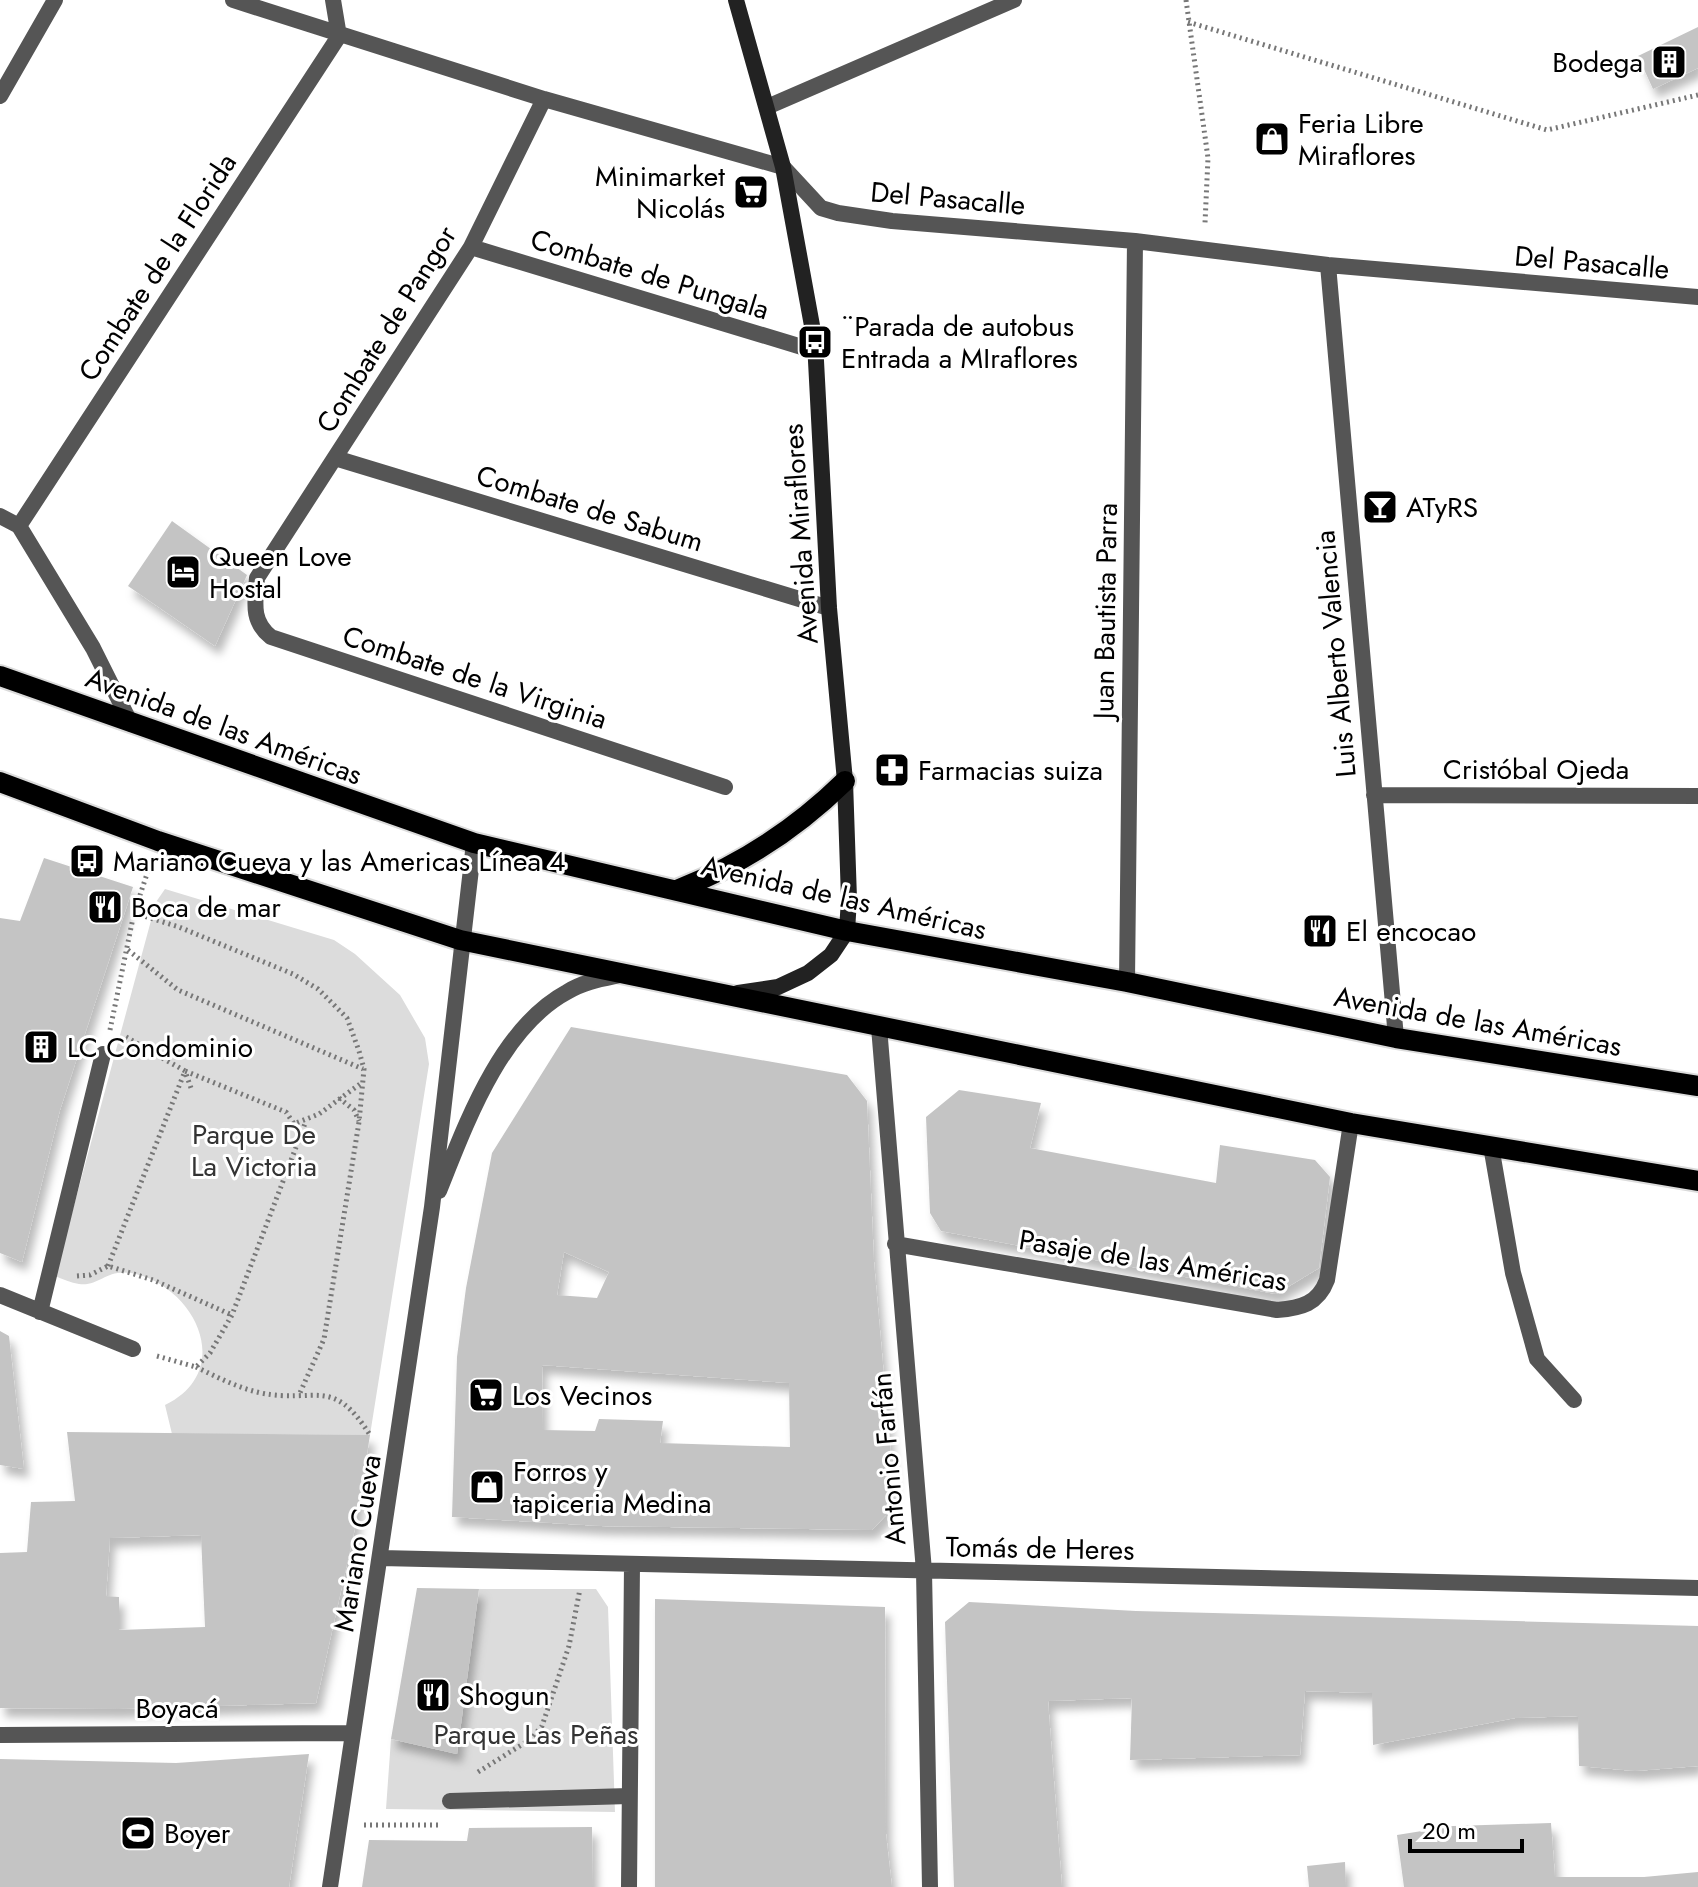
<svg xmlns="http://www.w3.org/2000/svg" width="1698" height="1887" font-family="Jost,sans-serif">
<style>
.green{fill:#dcdcdc}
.building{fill:#c4c4c4;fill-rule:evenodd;filter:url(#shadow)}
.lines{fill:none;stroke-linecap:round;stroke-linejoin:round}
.primary-casing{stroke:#dbdbdb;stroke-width:24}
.path{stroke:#777;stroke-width:5;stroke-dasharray:2 4;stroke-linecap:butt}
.lane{stroke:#555;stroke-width:16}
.street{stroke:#555;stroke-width:16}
.secondary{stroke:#222;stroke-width:16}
.primary{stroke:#000;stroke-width:20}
.labels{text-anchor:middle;stroke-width:6;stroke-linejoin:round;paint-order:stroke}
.poi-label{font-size:28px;fill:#000;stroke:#fff;text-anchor:start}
.street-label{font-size:28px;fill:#000;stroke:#fff}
.park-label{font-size:28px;fill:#333;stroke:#fff}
</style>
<defs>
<filter id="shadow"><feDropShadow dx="5" dy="9" stdDeviation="4" flood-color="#0004"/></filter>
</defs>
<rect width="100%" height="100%" fill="#fff"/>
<!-- green -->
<path class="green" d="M165,889L334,940L355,954L400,995L425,1038L429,1064L370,1435L172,1434L165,1405C231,1373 201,1297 143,1276C107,1264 102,1287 79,1284C71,1283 63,1279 55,1276L156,902Z
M479,1589H596L608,1607L615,1812L386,1809L391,1739L457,1754Z"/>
<!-- building -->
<path class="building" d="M1698,27V68L1653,89L1638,56Z
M172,521L247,575L215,646L128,586Z
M44,858L133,887L60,1110L22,1262L0,1253V918L20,921Z
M571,1027L847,1075L867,1101L874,1262L893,1478L887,1514L872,1530L601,1526L452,1517L457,1357L466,1288L492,1153ZM564,1252L609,1272L597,1298L557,1295ZM542,1365L789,1383L790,1447L660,1443L663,1421L599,1419L595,1431L543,1430Z
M959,1090L1041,1103L1030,1148L1216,1183L1220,1145L1315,1160L1330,1177L1319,1268L1276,1294L941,1231L930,1213L926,1117Z
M0,1331L9,1336L24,1469L0,1465Z
M67,1432L370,1435L355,1528L316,1703L118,1709L0,1708V1553L27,1552L31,1502L75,1501ZM201,1535L205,1627L119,1630V1597L106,1596L110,1538Z
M417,1588L479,1589L457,1754L391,1739Z
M655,1599L885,1607L886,1834L892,1887H655Z
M969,1602L1136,1611L1698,1626V1766L1635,1771L1579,1766L1578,1716L1515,1718L1373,1745L1372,1693L1305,1691L1300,1755L1130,1760L1132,1698L1048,1701L1062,1887H954L945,1622Z
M309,1754L289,1887H0V1759L176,1763Z
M1551,1823L1555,1877H1644L1698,1872V1887H1404L1397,1835L1453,1826Z
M592,1827L593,1887H362L369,1840L467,1841L469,1828Z
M1345,1862L1346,1887H1309L1307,1866Z"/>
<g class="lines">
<defs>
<path id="primary" d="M0,676L474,843L847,931L1127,982L1396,1038L1698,1086
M0,782L158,841L460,940L1351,1123L1698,1181
M679,889C743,864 796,829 845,781"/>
</defs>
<!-- primary casing -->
<use href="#primary" class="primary-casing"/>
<!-- path -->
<path class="path" d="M1186,0L1208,158L1205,223
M1188,22L1547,130L1698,95
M134,913L179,927L293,974L318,989L347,1018L359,1051L364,1069L359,1122L324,1339L299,1395
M128,950L178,990L363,1069
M110,1030L134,913L150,865
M126,1037L185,1071L191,1088
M339,1098L354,1110L359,1121
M286,1127L319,1114L360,1084
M108,1266L185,1071L286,1112L294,1124
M77,1276L90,1275L108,1266L153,1280L232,1315
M157,1356L196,1367L210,1353L232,1315L306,1121
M196,1367C217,1377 238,1388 261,1393C316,1404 332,1375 370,1435
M478,1772L531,1739L542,1726L569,1646L580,1589
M364,1825H438"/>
<!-- lane -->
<path class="lane" d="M1491,1146L1513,1273L1537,1359L1574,1400"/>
<!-- street -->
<path class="street" d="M233,0L544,99L783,167L821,208L838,213L892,221L1135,241L1328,265L1698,297
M0,96L55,0
M544,99L471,247L257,578C255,603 251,621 271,637L725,787
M767,107L1014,0
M471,247L815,351
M1328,265L1396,1038
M335,458L829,608
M0,516L19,526
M19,526L339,36L333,0
M19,526L93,648L131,724
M1374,795L1698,796
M1127,982L1135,241
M879,1027L924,1571L930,1887
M439,1191C466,1124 500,1028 567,992C583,982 601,979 620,975
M895,1244L1277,1310C1301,1308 1318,1304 1327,1280L1351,1123
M0,1295L133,1349
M40,1312L103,1054
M381,1558L1698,1588
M0,1735L353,1733
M450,1801L629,1796
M330,1887L432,1207L474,843
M629,1887L632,1565"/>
<!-- secondary -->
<path class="secondary" d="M736,0L783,167L815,342L829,608L845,781L849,899L847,931L831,955L808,973L778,987L738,993"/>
<!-- primary -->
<use href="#primary" class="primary"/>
</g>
<!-- icons -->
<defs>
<symbol id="building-square" viewBox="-11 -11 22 22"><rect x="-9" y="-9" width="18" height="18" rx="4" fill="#000" stroke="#fff"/><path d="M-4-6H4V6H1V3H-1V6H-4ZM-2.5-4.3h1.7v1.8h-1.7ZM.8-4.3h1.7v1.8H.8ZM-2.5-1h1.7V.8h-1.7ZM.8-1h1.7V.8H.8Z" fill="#fff"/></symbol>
<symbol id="shop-square" viewBox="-11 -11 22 22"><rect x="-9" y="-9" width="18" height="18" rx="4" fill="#000" stroke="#fff"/><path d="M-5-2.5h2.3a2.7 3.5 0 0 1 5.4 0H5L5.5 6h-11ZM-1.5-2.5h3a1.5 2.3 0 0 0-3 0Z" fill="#fff"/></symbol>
<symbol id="supermarket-square" viewBox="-11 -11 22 22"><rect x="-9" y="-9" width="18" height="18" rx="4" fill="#000" stroke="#fff"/><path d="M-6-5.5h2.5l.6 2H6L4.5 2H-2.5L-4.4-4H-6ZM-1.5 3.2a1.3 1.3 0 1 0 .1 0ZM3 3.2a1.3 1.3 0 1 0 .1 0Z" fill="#fff"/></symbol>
<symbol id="bus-square" viewBox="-11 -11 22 22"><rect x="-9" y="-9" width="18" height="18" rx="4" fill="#000" stroke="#fff"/><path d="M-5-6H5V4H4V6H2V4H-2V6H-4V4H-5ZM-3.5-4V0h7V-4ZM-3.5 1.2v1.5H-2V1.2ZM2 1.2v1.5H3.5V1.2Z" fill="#fff"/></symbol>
<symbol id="bar-square" viewBox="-11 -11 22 22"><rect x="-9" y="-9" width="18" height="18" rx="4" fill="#000" stroke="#fff"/><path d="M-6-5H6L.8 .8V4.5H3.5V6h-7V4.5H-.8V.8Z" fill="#fff"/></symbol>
<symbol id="hotel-square" viewBox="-11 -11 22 22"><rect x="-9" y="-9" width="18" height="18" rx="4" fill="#000" stroke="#fff"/><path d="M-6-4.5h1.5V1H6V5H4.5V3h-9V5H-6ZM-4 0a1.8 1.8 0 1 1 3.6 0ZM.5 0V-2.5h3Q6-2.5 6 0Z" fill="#fff"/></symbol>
<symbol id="pharmacy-square" viewBox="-11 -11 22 22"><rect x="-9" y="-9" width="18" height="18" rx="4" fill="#000" stroke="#fff"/><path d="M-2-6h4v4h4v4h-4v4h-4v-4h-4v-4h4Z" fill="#fff"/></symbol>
<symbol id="restaurant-square" viewBox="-11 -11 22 22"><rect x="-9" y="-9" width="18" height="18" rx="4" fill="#000" stroke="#fff"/><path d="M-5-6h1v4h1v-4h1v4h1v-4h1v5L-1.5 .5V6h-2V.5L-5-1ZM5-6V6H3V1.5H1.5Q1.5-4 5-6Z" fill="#fff"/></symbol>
<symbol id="stadium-square" viewBox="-11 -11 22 22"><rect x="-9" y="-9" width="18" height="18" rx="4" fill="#000" stroke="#fff"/><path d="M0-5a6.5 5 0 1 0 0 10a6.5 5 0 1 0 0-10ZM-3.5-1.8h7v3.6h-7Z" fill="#fff"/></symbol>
</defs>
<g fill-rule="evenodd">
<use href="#building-square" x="1649" y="42" width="40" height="40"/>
<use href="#shop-square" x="1252" y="119" width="40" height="40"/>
<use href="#supermarket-square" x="731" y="172" width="40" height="40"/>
<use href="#bus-square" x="795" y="322" width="40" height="40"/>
<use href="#bar-square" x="1360" y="487" width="40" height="40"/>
<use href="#hotel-square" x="163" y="552" width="40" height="40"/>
<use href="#pharmacy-square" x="872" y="750" width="40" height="40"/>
<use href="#bus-square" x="67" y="841" width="40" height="40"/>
<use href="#restaurant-square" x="85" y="887" width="40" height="40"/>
<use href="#restaurant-square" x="1300" y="911" width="40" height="40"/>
<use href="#building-square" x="21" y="1027" width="40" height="40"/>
<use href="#supermarket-square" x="466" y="1375" width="40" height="40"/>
<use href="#shop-square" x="467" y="1467" width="40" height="40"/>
<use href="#restaurant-square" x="413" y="1675" width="40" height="40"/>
<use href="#stadium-square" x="118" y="1813" width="40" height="40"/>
</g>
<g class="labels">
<!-- poi labels -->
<g class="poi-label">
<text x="1643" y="72" text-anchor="end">Bodega</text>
<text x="1298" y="133">Feria Libre<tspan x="1298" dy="32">Miraflores</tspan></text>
<text x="725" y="186" text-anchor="end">Minimarket<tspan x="725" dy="32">Nicolás</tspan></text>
<text x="841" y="336">¨Parada de autobus<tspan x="841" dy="32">Entrada a MIraflores</tspan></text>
<text x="1406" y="517">ATyRS</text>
<text x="209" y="566">Queen Love<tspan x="209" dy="32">Hostal</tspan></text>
<text x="918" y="780">Farmacias suiza</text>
<text x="113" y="871">Mariano Cueva y las Americas Línea 4</text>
<text x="131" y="917">Boca de mar</text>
<text x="1346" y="941">El encocao</text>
<text x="67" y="1057">LC Condominio</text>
<text x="512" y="1405">Los Vecinos</text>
<text x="513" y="1481">Forros y<tspan x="513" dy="32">tapiceria Medina</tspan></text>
<text x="459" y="1705">Shogun</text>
<text x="164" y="1843">Boyer</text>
</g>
<!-- street labels -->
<g class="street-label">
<text transform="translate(948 198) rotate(5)" y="10">Del Pasacalle</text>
<text transform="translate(1592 262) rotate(5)" y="10">Del Pasacalle</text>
<text transform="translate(157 267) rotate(-57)" y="10">Combate de la Florida</text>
<text transform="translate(650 274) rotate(17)" y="10">Combate de Pungala</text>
<text transform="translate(386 329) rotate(-58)" y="10">Combate de Pangor</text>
<text transform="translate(590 508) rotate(17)" y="10">Combate de Sabum</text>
<text transform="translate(800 534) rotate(-94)" y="10">Avenida Miraflores</text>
<text transform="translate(1105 611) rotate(-89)" y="10">Juan Bautista Parra</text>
<text transform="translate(1335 654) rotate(-95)" y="10">Luis Alberto Valencia</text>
<text transform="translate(475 677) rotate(18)" y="10">Combate de la Virginia</text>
<text transform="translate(224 726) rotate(20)" y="10">Avenida de las Américas</text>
<text x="1536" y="779">Cristóbal Ojeda</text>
<text transform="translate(844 897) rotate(13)" y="10">Avenida de las Américas</text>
<text transform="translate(1478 1021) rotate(10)" y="10">Avenida de las Américas</text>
<text transform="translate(1153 1260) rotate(9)" y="10">Pasaje de las Américas</text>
<text transform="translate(888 1459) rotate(-95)" y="10">Antonio Farfán</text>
<text transform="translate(357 1543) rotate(-81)" y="10">Mariano Cueva</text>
<text transform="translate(1040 1548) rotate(1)" y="10">Tomás de Heres</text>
<text x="177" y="1718">Boyacá</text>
</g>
<!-- park labels -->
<g class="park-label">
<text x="254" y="1144">Parque De<tspan x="254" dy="32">La Victoria</tspan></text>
<text x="536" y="1744">Parque Las Peñas</text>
</g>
</g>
<!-- scale -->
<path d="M1410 1839v12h112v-12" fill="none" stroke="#000000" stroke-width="4"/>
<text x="1422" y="1839" font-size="24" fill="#000000" stroke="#ffffff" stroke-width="6" paint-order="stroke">20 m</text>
</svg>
